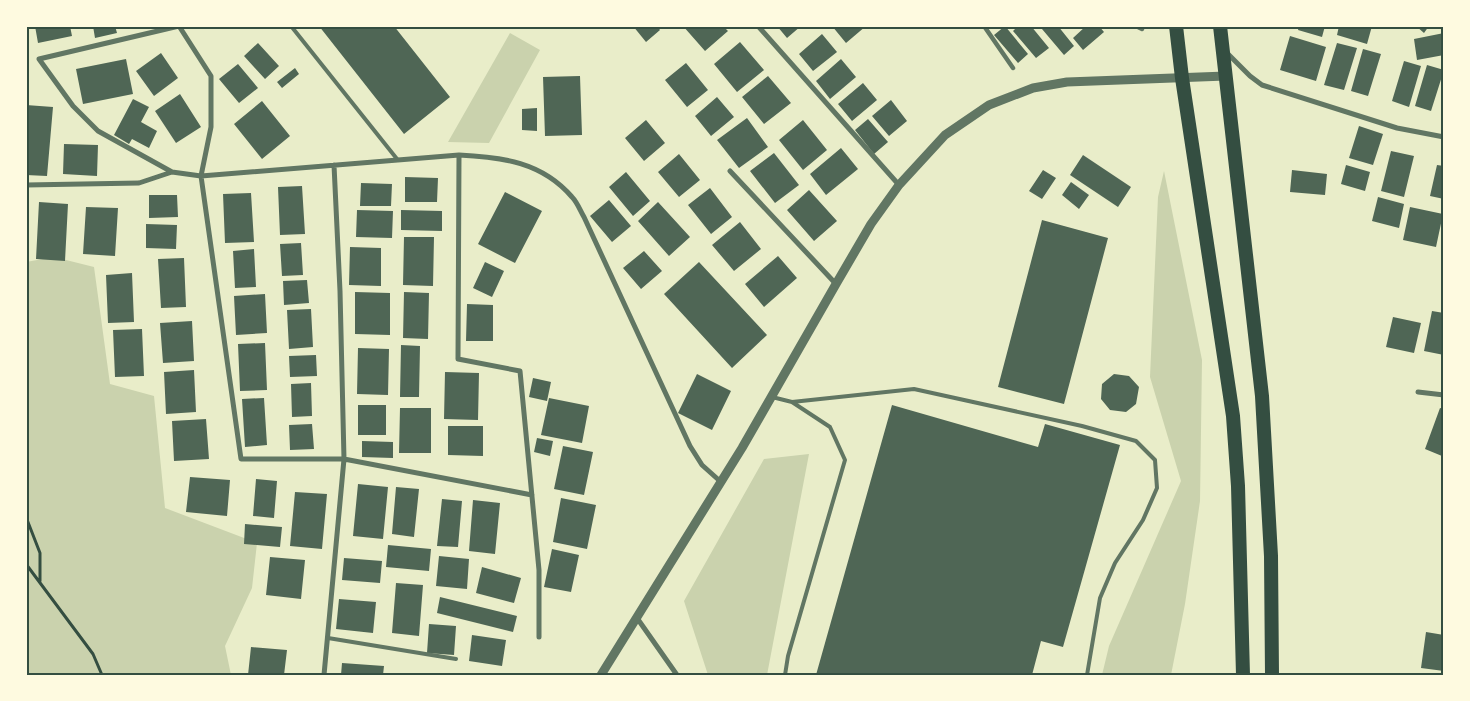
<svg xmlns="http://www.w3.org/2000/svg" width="1470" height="701" font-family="'Sofia Sans Condensed',sans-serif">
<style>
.green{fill:#cad2ad}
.building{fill:#4f6655}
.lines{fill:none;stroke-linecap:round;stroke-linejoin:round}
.path{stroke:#344e41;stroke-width:3}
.service{stroke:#617663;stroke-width:4}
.pedestrian{stroke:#617663;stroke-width:4.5}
.minor{stroke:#617663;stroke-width:5}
.tertiary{stroke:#617663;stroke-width:9}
.trunk{stroke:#344e41;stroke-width:14}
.neatline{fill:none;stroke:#344e41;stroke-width:2}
</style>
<rect width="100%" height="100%" fill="#e9edc9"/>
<!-- green -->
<path class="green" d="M510,33L540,50L489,143L448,142Z
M1164,171L1202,360L1200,501L1185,604L1171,675H1102L1109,646L1181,481L1150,377L1158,197Z
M54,257L94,267L110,384L154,396L165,508L257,543L252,588L225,646L231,675H26V262Z
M809,454L767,675H708L684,601L764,459Z"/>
<!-- building -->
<path class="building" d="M35,26H70L72,36L38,43Z
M93,26H115L117,33L95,38Z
M319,26H394L450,97L404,134Z
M633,26H657L660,30L646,42Z
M683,26H723L728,31L705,51Z
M777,26H801L787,38Z
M832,26H866L846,43Z
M1005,26L1028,54L1018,63L994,35Z
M1018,26H1031L1049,48L1036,58L1013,31Z
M1046,26H1058L1074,46L1064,55L1042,29Z
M1086,26H1099L1104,32L1083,50L1073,38Z
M1299,26H1325L1322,37L1298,30Z
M1339,26H1372L1367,44L1337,35Z
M1416,26H1429L1424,33Z
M1444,33V55L1417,60L1414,39Z
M822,34L837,52L813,71L799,54Z
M1290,36L1326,47L1316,81L1280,70Z
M740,42L764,70L737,92L714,64Z
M258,43L279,66L265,79L244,56Z
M1337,43L1357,48L1344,90L1324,85Z
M1363,49L1381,54L1368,96L1351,91Z
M161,53L178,78L154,96L136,71Z
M126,59L133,94L83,104L76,69Z
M841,59L856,77L830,99L816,81Z
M1404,61L1421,66L1409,107L1392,101Z
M686,63L708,90L687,107L665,80Z
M238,64L258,88L239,103L219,79Z
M1427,65L1444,70L1431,111L1415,106Z
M295,68L299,74L282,88L277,82Z
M580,76L582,135L545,136L543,77Z
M768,76L791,103L764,124L742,97Z
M863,83L877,100L852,121L838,104Z
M180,94L201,127L176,143L155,111Z
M717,97L734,117L711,136L695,116Z
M133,99L149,107L141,122L157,131L149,148L132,139L129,144L114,135Z
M891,100L907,121L889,136L872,116Z
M262,101L290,136L262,159L234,124Z
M26,105L53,107L47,176L26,175Z
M537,108V131L522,130V109Z
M747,118L768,147L739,168L717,140Z
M868,119L888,142L874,154L855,130Z
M646,120L665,143L644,161L625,138Z
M803,120L827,150L803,170L779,140Z
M1359,126L1383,134L1373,165L1349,158Z
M64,144L98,145L97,176L63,174Z
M841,148L858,169L826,195L810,174Z
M1391,151L1414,156L1404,197L1381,191Z
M774,153L799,185L775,203L750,171Z
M679,154L700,180L679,197L658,172Z
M1083,155L1131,187L1118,207L1070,175Z
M1346,165L1370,172L1365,191L1341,184Z
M1437,165L1444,166V199L1430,196Z
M1043,170L1056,178L1042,199L1029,191Z
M1292,170L1327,174L1325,195L1290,192Z
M626,172L650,201L633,216L609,187Z
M405,177L438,178L437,202H405Z
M1071,182L1089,195L1079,209L1062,195Z
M361,183L392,184L391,206H360Z
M302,186L305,234L280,235L278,187Z
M710,188L732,217L711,234L688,205Z
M809,190L837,221L814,241L787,210Z
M505,192L542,211L515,263L478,244Z
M251,193L254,242L225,243L223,194Z
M149,195H177L178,217L149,218Z
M1378,197L1404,204L1399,228L1372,221Z
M609,200L631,226L612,242L590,216Z
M39,202L68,204L65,261L36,259Z
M658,202L690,237L669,256L638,221Z
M86,207L118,208L115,256L83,254Z
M1410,207L1443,214L1436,247L1403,240Z
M357,210L393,211L392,238L356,237Z
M401,210L442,211V231L401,230Z
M1042,220L1108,238L1064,404L998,387Z
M740,222L761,249L734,271L712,245Z
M146,224L177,225L176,249L146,248Z
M404,237H434L433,286L403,285Z
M301,243L303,275L282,276L280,244Z
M350,247L381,248V286L349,285Z
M254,249L256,287L235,288L233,251Z
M644,251L662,271L641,289L623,268Z
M778,256L797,278L764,307L745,284Z
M184,258L186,307L161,308L158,259Z
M485,262L504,271L492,297L473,288Z
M699,262L767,335L732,368L664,294Z
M132,273L134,322L108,323L106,275Z
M307,280L309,303L284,305L283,281Z
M355,292L390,293V335L355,334Z
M404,292L429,293L428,339L403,338Z
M265,294L267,333L236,335L234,296Z
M467,304L493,305V341H466Z
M311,309L313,347L289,349L287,310Z
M1432,311L1444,313V355L1424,351Z
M1393,317L1421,323L1414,353L1386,347Z
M192,321L194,361L163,363L160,323Z
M142,329L144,376L115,377L113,330Z
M265,343L267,390L240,391L238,344Z
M401,345L420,346L419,397H400Z
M358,348L389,349L388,395L357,394Z
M316,355L317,376L290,377L289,356Z
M194,370L196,412L166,414L164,372Z
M445,372L479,373L478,420L444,419Z
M697,374L731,391L712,430L678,413Z
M1114,374L1129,376L1139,387L1136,404L1126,412L1110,410L1101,399L1102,384Z
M533,378L551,382L547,401L529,397Z
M311,383L312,416L292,417L291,384Z
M264,398L267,445L245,447L242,399Z
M549,398L589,406L582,443L541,435Z
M358,405H386V435H358Z
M892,405L1038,447L1045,424L1120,445L1063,647L1041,641L1032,675H816Z
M400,408H431V453H399Z
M1440,408L1444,409V452L1442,456L1425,449Z
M206,419L209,459L174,461L172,421Z
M312,424L314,449L290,450L289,425Z
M448,426H483V456L448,455Z
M537,438L553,441L550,456L534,452Z
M362,441L393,442V458L362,457Z
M563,446L593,452L584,495L554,489Z
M190,477L230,480L227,516L186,512Z
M256,479L277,481L274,518L253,516Z
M358,484L388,487L383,539L353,536Z
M396,487L419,489L414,537L392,534Z
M295,492L327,494L322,549L290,546Z
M561,498L596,505L587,549L553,542Z
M442,499L462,501L458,547L437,546Z
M473,500L500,503L495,554L469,551Z
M245,524L282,527L280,547L244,544Z
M388,545L431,549L429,571L386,567Z
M552,549L579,555L571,592L544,587Z
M439,556L469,559L467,589L436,586Z
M270,557L305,560L301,599L266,595Z
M344,558L382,561L380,583L342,580Z
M482,567L521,578L514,603L476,593Z
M396,583L423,585L419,636L392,633Z
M440,597L517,616L513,632L437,613Z
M339,599L376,602L373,633L336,629Z
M429,624L456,626L454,655L427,653Z
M1426,632L1444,635V671L1421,668Z
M472,635L506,640L502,666L469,661Z
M251,647L287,650L284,675H248Z
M342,663L384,666L383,675H341Z"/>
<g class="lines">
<!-- path -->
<path class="path" d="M26,517L40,553V581
M26,564L93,654L102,675"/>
<!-- service -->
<path class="service" d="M291,26L397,159
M772,397L792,402L914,389L1082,426L1136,441L1155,460L1157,488L1143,520L1115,563L1100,598L1087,675
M328,638L456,659
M785,675L788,656L845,460L830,427L792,402"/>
<!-- pedestrian -->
<path class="pedestrian" d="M984,26L1013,68
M1136,26L1142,29"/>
<!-- minor -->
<path class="minor" d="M758,26L899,185
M1227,53L1250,76L1262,85L1397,128L1444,137
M459,155L458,359L520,371L539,570V637
M730,171L836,284
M26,185L139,183L172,172
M1418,392L1444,395
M532,495L344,459H241L201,176L211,127V76L179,26L39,59L73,106L98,131L172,172L201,176L459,155C502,157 542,162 572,197C577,202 580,210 584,217L690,446L702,465L721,482
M637,618L677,675
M324,675L344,459L340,291L334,165"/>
<!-- tertiary -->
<path class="tertiary" d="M601,675L742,448L836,284L871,224L899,185L945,135L989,105L1033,88L1067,82L1226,76"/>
<!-- trunk -->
<path class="trunk" d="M1176,26L1182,78L1233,416L1238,486L1243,675
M1220,26L1262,396L1271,556L1272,675"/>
</g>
<!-- border -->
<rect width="1470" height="701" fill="none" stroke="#fefae0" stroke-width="55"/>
<rect x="28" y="28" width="1414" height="646" class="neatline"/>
</svg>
